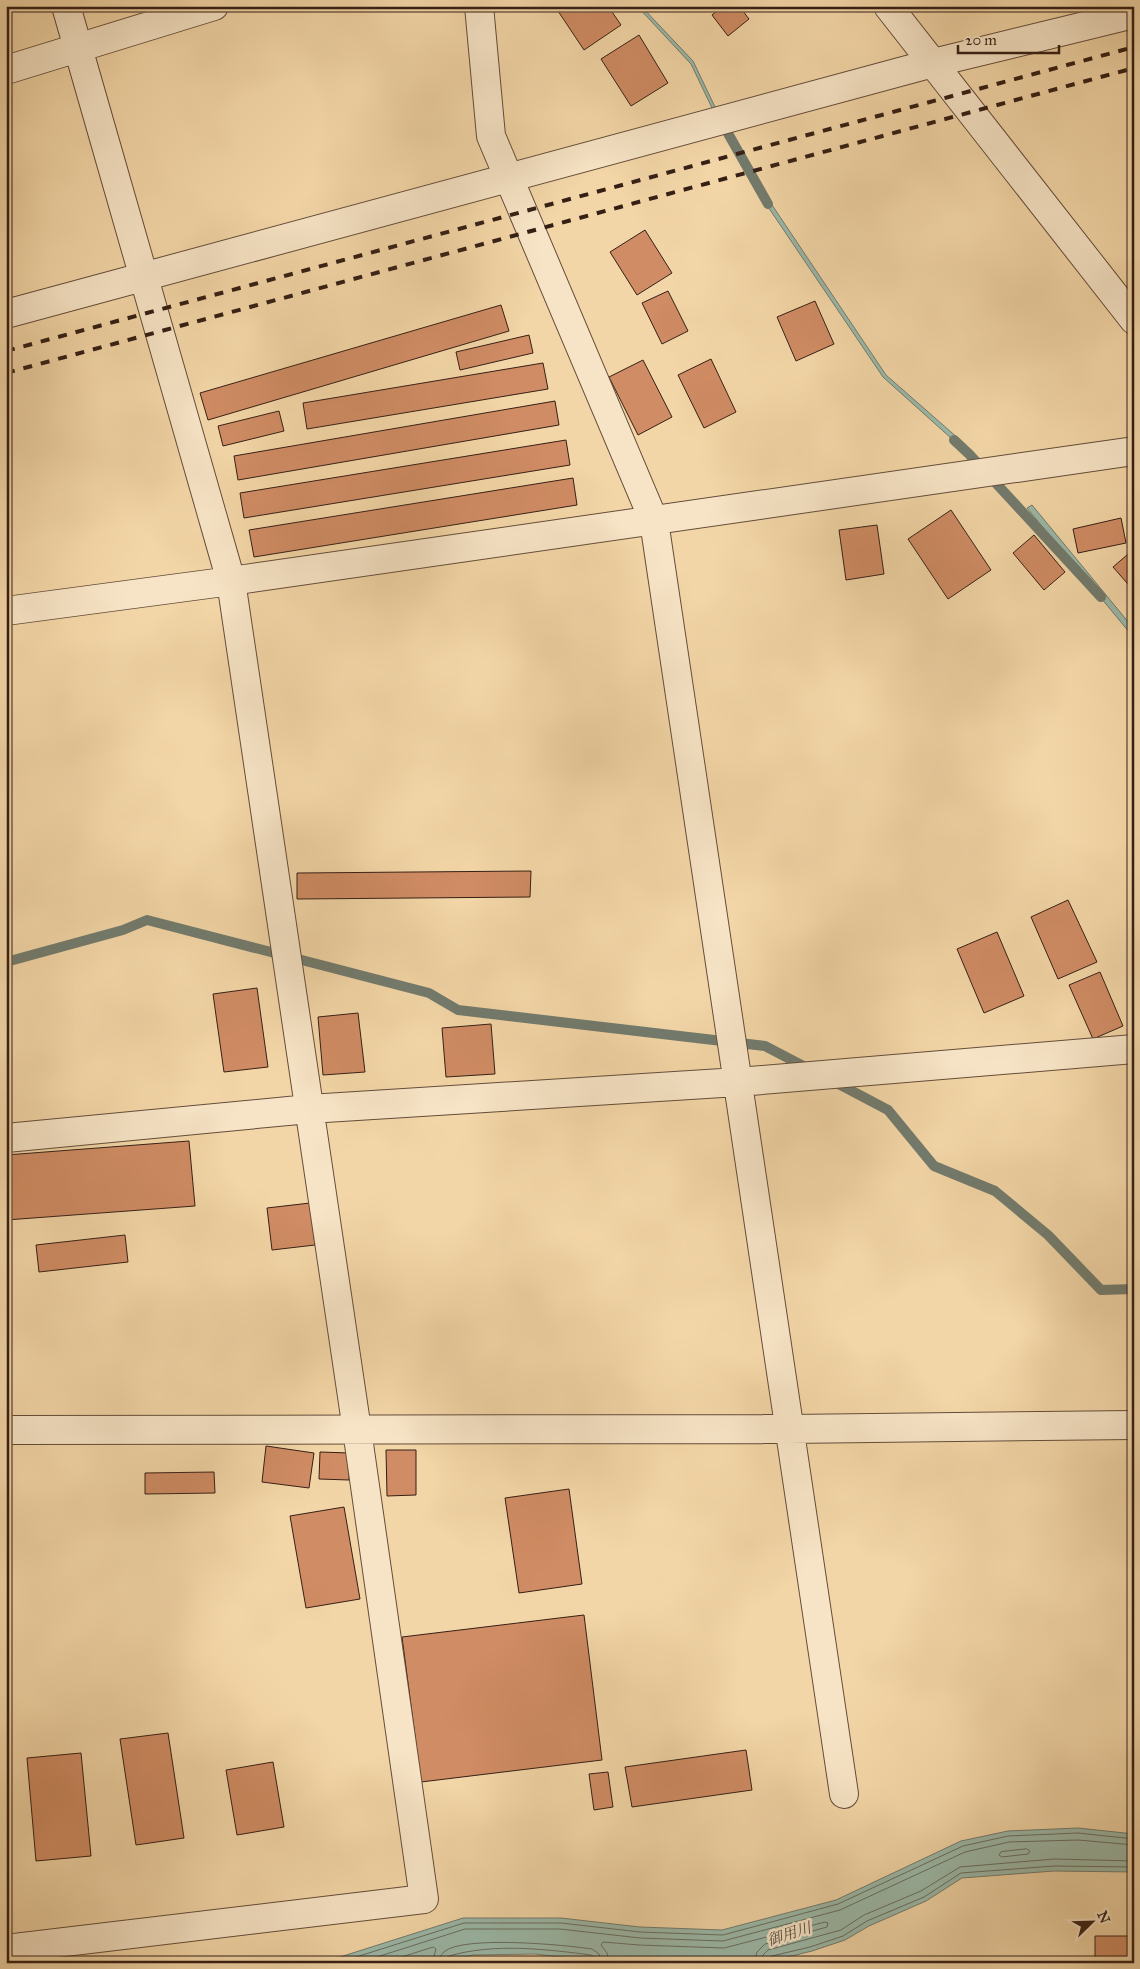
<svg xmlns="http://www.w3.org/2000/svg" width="1140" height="1969" font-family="'IM FELL Great Primer','Noto Serif JP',serif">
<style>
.water{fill:#9bb9a9;stroke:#727b6e}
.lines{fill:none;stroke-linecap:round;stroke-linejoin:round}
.shore{stroke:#686c5f;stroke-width:1}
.stream{stroke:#727b6e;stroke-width:10}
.building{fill:#d08c64;stroke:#351f15}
.minor-casing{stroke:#644d3a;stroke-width:30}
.minor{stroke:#f7e4c6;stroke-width:28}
.rail{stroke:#351f15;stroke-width:4;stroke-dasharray:9 9;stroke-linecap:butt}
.labels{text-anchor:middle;stroke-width:5;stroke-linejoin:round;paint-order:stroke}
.water-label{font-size:15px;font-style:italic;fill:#544d41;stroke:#f7e4c6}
</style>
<rect width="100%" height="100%" fill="#f3d6a7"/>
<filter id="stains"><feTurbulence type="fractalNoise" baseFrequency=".004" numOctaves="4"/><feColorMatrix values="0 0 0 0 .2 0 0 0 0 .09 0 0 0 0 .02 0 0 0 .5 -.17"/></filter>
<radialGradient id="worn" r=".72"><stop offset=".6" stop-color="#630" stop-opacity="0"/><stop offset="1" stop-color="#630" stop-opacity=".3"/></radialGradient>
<!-- water -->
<path class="water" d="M637,6H641L693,61L716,109L713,110L691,64Z
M764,193L886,375L967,446L962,448L883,377L760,195Z
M1032,505L1134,629V638L1027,508Z
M1078,1828L1134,1834V1872L1054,1871L962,1878L926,1901L869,1926L845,1940L812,1951L763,1963H611L535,1954L473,1955L442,1963H321L463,1918H561L640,1927L722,1930L836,1900L961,1841L1008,1831Z"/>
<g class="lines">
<!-- shore -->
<path class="shore" d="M1027,1849L1030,1851L1028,1854L1002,1857L999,1855L1001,1852Z
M337,1963L464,1923H561L640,1932L723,1935L838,1904L963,1846L1008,1836L1078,1833L1134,1839
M358,1963L465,1929H560L640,1938L723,1941L840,1910L965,1852L1009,1842L1078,1840L1134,1845
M383,1963L433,1947L436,1949L432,1963
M440,1963C440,1959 440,1955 444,1952C462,1935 566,1945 592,1949L599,1954L602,1963
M446,1963L449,1956C494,1943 545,1949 591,1955L595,1958V1963
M609,1963L607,1953L601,1945L603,1942L639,1945L724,1948L825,1922L828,1923L827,1927L765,1944L757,1952L754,1963
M762,1963L763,1955L768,1950L841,1930L864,1915L921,1891L960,1867L1054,1859L1134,1861
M768,1963L769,1958L772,1956L810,1947L843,1936L867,1921L924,1897L961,1873L1054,1866L1134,1867"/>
<!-- stream -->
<path class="stream" d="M721,121L768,204
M954,440L969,454L1101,597
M6,962L123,930L147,920L429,993L458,1010L765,1046L809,1069
M833,1081L888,1110L934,1166L995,1191L1048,1235L1101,1290L1134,1289"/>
</g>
<!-- building -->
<path class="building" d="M558,6H608L621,25L584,50L556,8Z
M723,6H739L749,19L728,36L712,15Z
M639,35L668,83L631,106L601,59Z
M645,230L672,273L637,295L610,252Z
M668,291L688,331L662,344L642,303Z
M815,301L834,344L796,361L777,317Z
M501,305L509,331L208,420L200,393Z
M529,335L533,353L460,370L456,352Z
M711,359L736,412L704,428L678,375Z
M643,360L672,417L638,435L609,377Z
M543,363L548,389L307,429L303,403Z
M555,401L559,425L238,480L234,456Z
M279,411L284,431L223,446L218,426Z
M566,440L570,465L244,518L240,493Z
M573,478L577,505L254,557L249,530Z
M951,510L991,570L948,599L908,539Z
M1121,518L1126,543L1078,553L1073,529Z
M877,525L884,574L846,580L839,530Z
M1034,535L1065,572L1044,590L1013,553Z
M1134,549V591L1113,567Z
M531,871L530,897L297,899V873Z
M1068,900L1097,962L1058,979L1031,917Z
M997,932L1024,996L984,1013L957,949Z
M1100,972L1123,1026L1093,1039L1069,985Z
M257,988L268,1067L224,1072L213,994Z
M358,1013L365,1072L323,1075L318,1017Z
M491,1024L495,1074L446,1077L442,1028Z
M189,1141L195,1206L6,1220V1155Z
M310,1203L315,1245L272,1250L267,1208Z
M125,1235L128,1262L39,1272L36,1245Z
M266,1446L314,1453L309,1488L262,1482Z
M386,1450H416V1495L387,1496Z
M320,1452L350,1453L349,1480L319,1479Z
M214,1472L215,1493L145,1494V1473Z
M569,1489L582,1584L519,1593L505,1498Z
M344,1507L360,1599L306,1608L290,1516Z
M584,1615L602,1760L421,1782L402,1637Z
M168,1733L184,1838L136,1845L120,1739Z
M746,1750L752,1790L632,1807L625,1767Z
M81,1753L91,1856L36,1861L27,1758Z
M273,1762L284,1827L237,1835L226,1770Z
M608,1772L613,1807L594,1810L589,1774Z
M1095,1936H1134V1963H1095Z"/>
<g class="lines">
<defs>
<path id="minor" d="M479,6L491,136L654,521L844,1794
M888,6L1134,320
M6,70L214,6
M6,314L933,63L1134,14
M6,611L231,581L1134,451
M6,1138L309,1109L738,1082L1134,1049
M6,1430L789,1429L1134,1425
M6,1949L424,1899L357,1430L231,581L66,6"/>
</defs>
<!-- minor casing -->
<use href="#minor" class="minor-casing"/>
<!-- minor -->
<use href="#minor" class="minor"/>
<!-- rail -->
<path class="rail" d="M6,351L1134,47
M6,373L1134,68"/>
</g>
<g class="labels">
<!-- water labels -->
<g class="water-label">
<text transform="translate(789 1934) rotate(-18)" y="5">御用川</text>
</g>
</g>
<!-- margin -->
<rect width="1140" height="1969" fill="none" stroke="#f3d6a7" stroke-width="25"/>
<rect x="8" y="8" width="1125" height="1954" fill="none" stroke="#351f15" stroke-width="2.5"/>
<rect x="12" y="12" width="1115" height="1944" fill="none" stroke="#351f15"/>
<!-- north arrow -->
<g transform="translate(1092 1922) rotate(67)" stroke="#f7e4c6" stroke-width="4" paint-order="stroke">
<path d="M0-4L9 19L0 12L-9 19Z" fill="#351f15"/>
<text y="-8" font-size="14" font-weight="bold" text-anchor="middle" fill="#351f15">N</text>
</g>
<!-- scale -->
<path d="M958 45v8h101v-8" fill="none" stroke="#351f15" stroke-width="2.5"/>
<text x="965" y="45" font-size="15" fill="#351f15" stroke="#f7e4c6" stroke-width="4" paint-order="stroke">20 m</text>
<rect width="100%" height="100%" filter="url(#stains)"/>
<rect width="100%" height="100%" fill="url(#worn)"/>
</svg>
